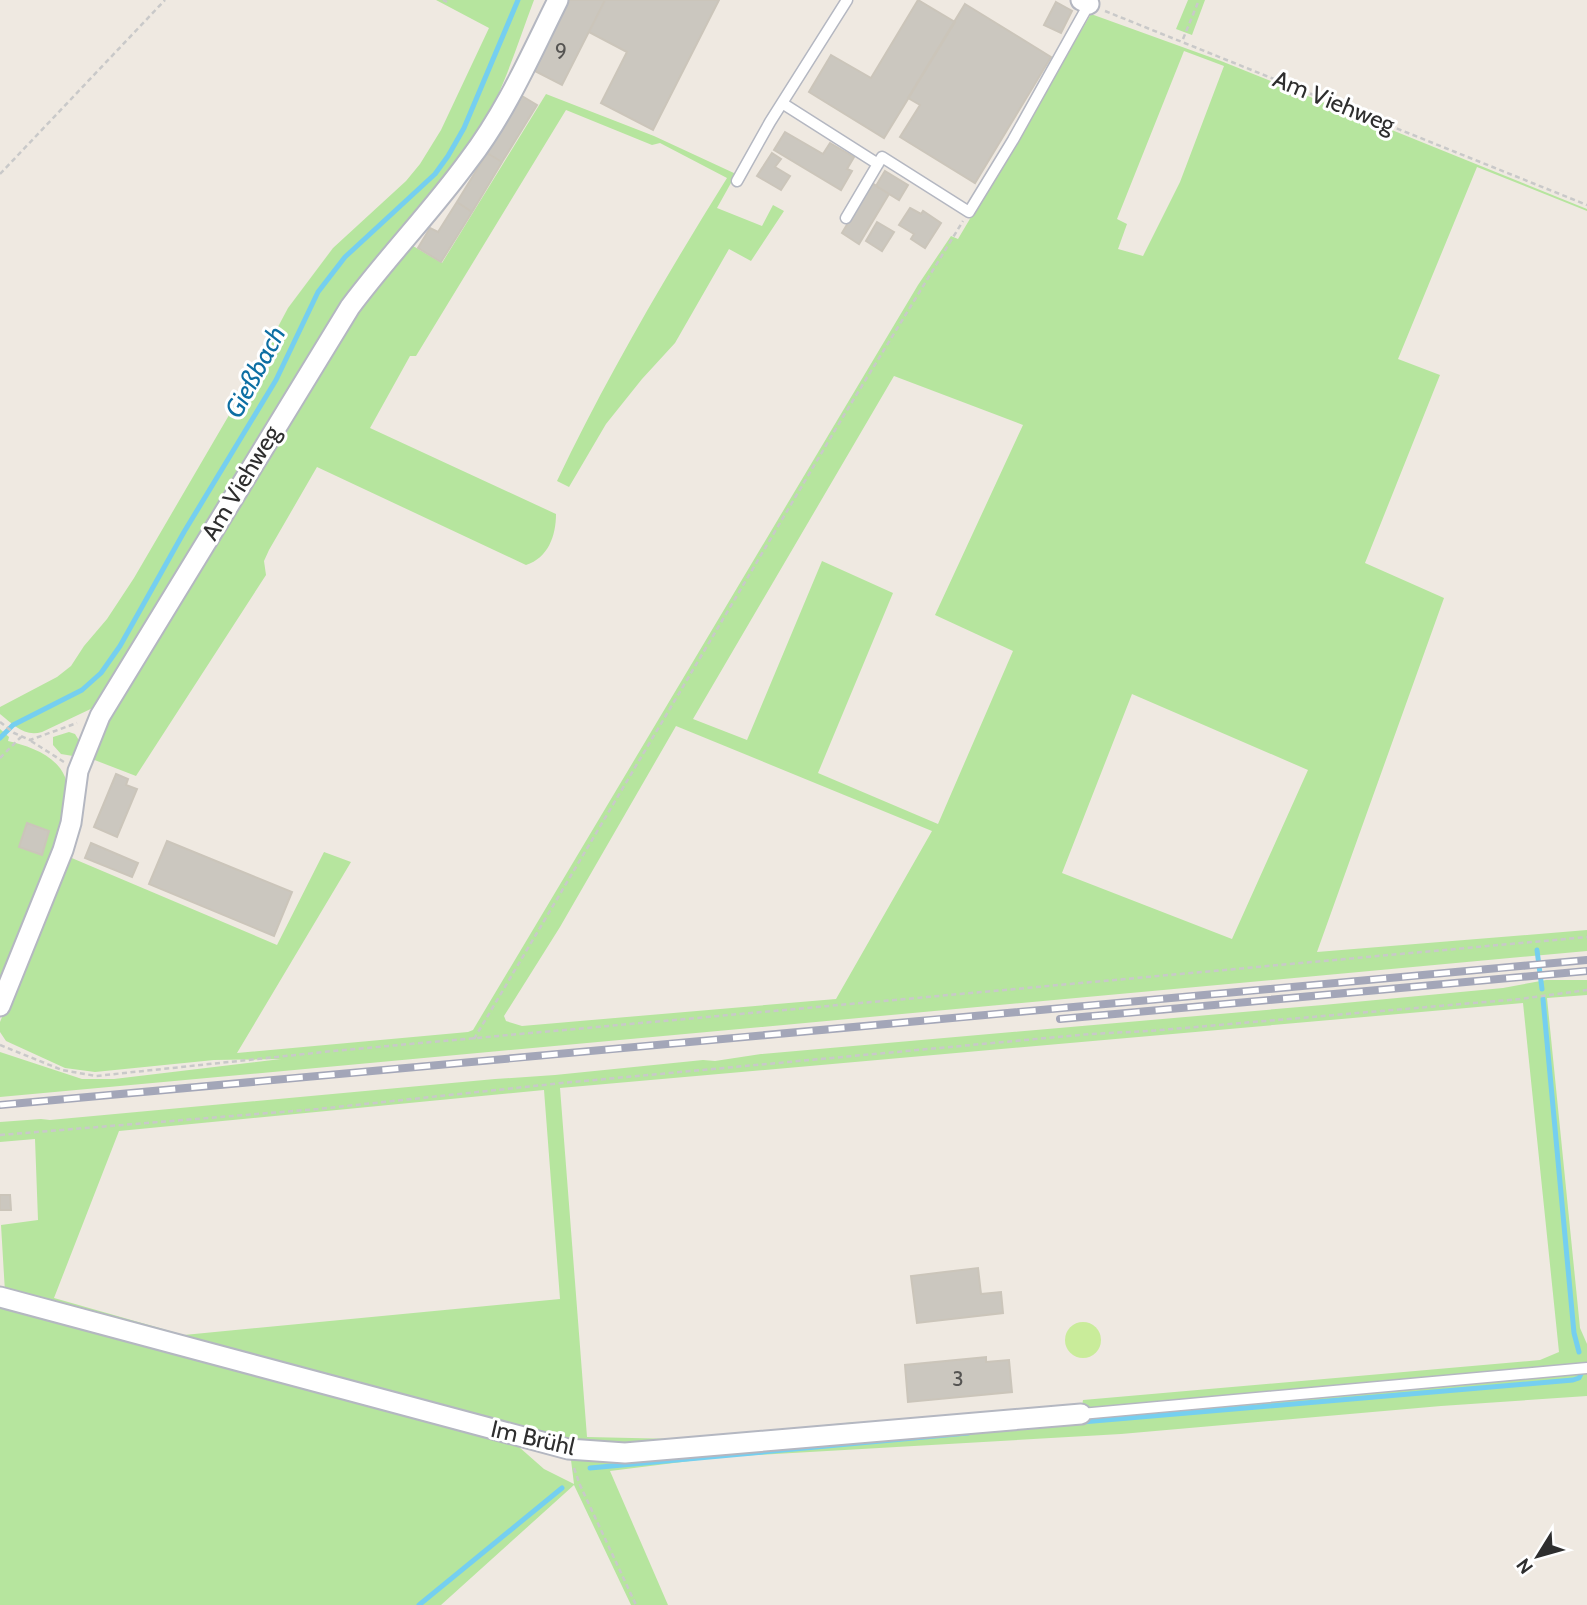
<svg xmlns="http://www.w3.org/2000/svg" width="1587" height="1605" font-family="Cabin,sans-serif">
<style>
.green{fill:#b6e59e;fill-rule:evenodd}
.pitch{fill:#c9ec9a}
.lines{fill:none;stroke-linecap:round;stroke-linejoin:round}
.stream{stroke:#75cff0;stroke-width:5}
.building{fill:#cbc7bf;stroke:#cbc5ba;stroke-width:2}
.service-casing{stroke:#b4b7c1;stroke-width:13}
.minor-casing{stroke:#b4b7c1;stroke-width:23}
.path{stroke:#c9c9c9;stroke-width:2.5;stroke-dasharray:5 3.5;stroke-linecap:butt}
.service{stroke:#fff;stroke-width:10}
.minor{stroke:#fff;stroke-width:19}
.rail-casing{stroke:#a3a6b8;stroke-width:8}
.rail{stroke:#fff;stroke-width:5;stroke-dasharray:16;stroke-linecap:butt}
.labels{text-anchor:middle;stroke-width:6;stroke-linejoin:round;paint-order:stroke}
.number-label{font-size:21px;fill:#555452}
.street-label{font-size:24px;fill:#2e2e2e;stroke:#fff}
.water-label{font-size:26px;font-style:italic;fill:#0d6fa3;stroke:#fff}
</style>
<rect width="100%" height="100%" fill="#efe9e1"/>
<!-- green -->
<path class="green" d="M436,0H534C517,45 503,93 477,135C451,176 416,211 385,248L97,706L42,732C24,737 14,725 0,714V707L57,677L71,666L84,646L107,619L134,578L253,374L288,308L333,248L406,181L420,164L441,130L489,28Z
M1188,0H1205L1192,35L1176,29Z
M1091,14L1221,61L1587,209V211L1477,167L1398,359L1440,375L1365,563L1444,598L1317,952L1587,930V951L0,1097V1052L82,1079H114L281,1059L214,1060L95,1072L65,1068L6,1041L0,1032V1022L67,856L277,945L324,852L351,862L237,1053L468,1032L473,1030L918,285L951,236L958,239ZM1184,51L1224,66L1180,182L1143,256L1118,249L1127,224L1117,219ZM894,376L1023,425L935,615L1013,651L938,824L818,773L893,593L822,561L747,740L693,719ZM1132,694L1308,770L1232,939L1062,873ZM676,726L932,831L836,999L522,1026L506,1021L504,1016L560,927Z
M546,94L654,136L736,174L717,208L762,226L773,205L784,211L751,261L729,249L675,343L642,379L606,424L569,487L557,481C607,376 666,276 727,178L660,143L652,145L566,110L416,356H410L370,428L556,514C556,536 548,558 526,565L317,467L269,550L264,561L266,575L136,776L92,759L100,731L362,304L408,243L442,263Z
M0,729L9,737L8,741C29,746 56,755 65,777C79,809 15,951 0,988Z
M69,732L75,734L80,742L76,752L73,756L61,754L53,745V737Z
M1546,980H1587V995L1547,998L1580,1328L1587,1344V1396L1441,1406L1121,1434L722,1457L610,1471L668,1605H631L574,1485L441,1605H0V1304L519,1447L544,1469L574,1484L569,1444L5,1292L1,1225L38,1220L35,1139L0,1142V1122L41,1119L50,1120L495,1079L555,1075L703,1060L715,1061L761,1054L1323,1005L1503,988ZM1523,1003L1559,1352L1540,1360L1083,1400L1080,1417L857,1437L856,1422L677,1439L587,1437L560,1088ZM544,1090L560,1299L184,1335L54,1298L119,1131Z"/>
<!-- pitch -->
<path class="pitch" d="M1065 1340a18 18 0 1 1 36 0a18 18 0 1 1-36 0Z"/>
<g class="lines">
<!-- stream -->
<path class="stream" d="M0,738L13,725L82,690L101,673L120,646L184,532L276,380L318,292L345,257L435,174L448,156L464,128L518,0
M1537,950L1542,989
M1543,999L1574,1333L1579,1352
M1082,1422L1573,1380L1579,1378L1581,1374
M590,1468L968,1433
M419,1605L562,1488"/>
</g>
<!-- building -->
<path class="building" d="M568,0H605L562,85L533,70Z
M605,0H719L653,130L601,103L627,52L589,32Z
M918,0L955,22L884,138L809,92L831,55L871,78Z
M1056,2L1072,11L1061,33L1044,25Z
M965,4L1051,57L975,183L900,137L920,105L908,98Z
M522,96L537,105L502,162L487,153Z
M785,132L823,154L830,143L854,157L847,169L852,171L841,190L774,150Z
M487,153L502,162L472,212L457,202Z
M772,153L781,159L775,167L790,176L781,190L757,176Z
M885,171L908,185L899,200L876,186Z
M872,183L889,194L859,244L842,233Z
M457,202L472,212L441,262L418,248L430,228L438,232Z
M910,208L921,214L923,211L941,223L925,248L911,239L914,234L899,225Z
M877,222L894,232L882,251L866,241Z
M116,774L128,779L126,785L137,789L117,837L94,827Z
M27,823L49,831L42,855L19,847Z
M167,841L292,892L274,936L149,884Z
M91,843L138,863L132,877L85,858Z
M0,1195H10L11,1210H0Z
M978,1268L981,1294L1001,1292L1003,1313L917,1323L911,1276Z
M986,1357V1362L1009,1360L1012,1392L908,1402L905,1365Z"/>
<g class="lines">
<defs>
<path id="service" d="M782,103L878,164
M737,181L770,122L847,0
M846,218L882,157L969,212L1013,140L1089,4
M1081,1414L1587,1368"/>
<path id="minor" d="M1081,0L1089,4
M0,1006L63,850L71,823L78,771L100,716L350,307C388,256 432,211 469,160C506,112 531,54 558,0
M0,1297L568,1449L625,1453L1081,1414"/>
</defs>
<!-- service casing -->
<use href="#service" class="service-casing"/>
<!-- minor casing -->
<use href="#minor" class="minor-casing"/>
<!-- path -->
<path class="path" d="M443,0L447,2
M1105,11L1587,205
M1183,39L1199,0
M0,174L165,0
M0,722L14,733L30,740L77,723
M31,741L64,762
M0,758L21,737
M474,1039L844,415L963,221
M0,1045L62,1070L96,1076L333,1051L1587,937
M0,1135L318,1109L562,1083L1090,1034L1149,1031L1520,999L1587,990
M574,1468L580,1485L636,1605"/>
<!-- service -->
<use href="#service" class="service"/>
<!-- minor -->
<use href="#minor" class="minor"/>
<defs>
<path id="rail" d="M1060,1019L1587,971
M0,1105L1587,960"/>
</defs>
<!-- rail casing -->
<use href="#rail" class="rail-casing"/>
<!-- rail -->
<use href="#rail" class="rail"/>
</g>
<g class="labels">
<!-- number labels -->
<g class="number-label">
<text x="561" y="58">9</text>
<text x="958" y="1386">3</text>
</g>
<!-- street labels -->
<g class="street-label">
<text transform="translate(1334 102) rotate(22)" y="8">Am Viehweg</text>
<text transform="translate(241 483) rotate(-59)" y="8">Am Viehweg</text>
<text transform="translate(533 1438) rotate(13)" y="8">Im Brühl</text>
</g>
<!-- water labels -->
<g class="water-label">
<text transform="translate(255 372) rotate(-62)" y="9">Gießbach</text>
</g>
</g>
<!-- north arrow -->
<g transform="translate(1538 1556) rotate(233)" stroke="#ffffff" stroke-width="5" paint-order="stroke">
<path d="M0-5L12 26L0 18L-12 26Z" fill="#2e2e2e"/>
<text y="-10" font-size="19" font-weight="bold" text-anchor="middle" fill="#2e2e2e">N</text>
</g>
</svg>
